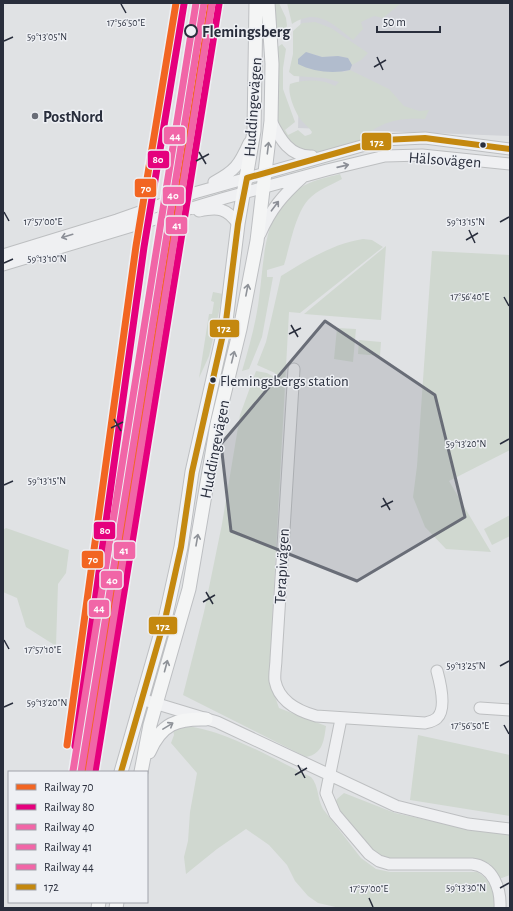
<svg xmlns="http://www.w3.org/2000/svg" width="513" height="911" font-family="'Alegreya Sans',sans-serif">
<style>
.built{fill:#d1d3d8}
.green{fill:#d0d8d0}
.water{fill:#b1bccd}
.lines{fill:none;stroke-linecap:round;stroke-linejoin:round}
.minor-casing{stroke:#bdbfc1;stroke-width:13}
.major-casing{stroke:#bdbfc2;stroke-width:15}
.minor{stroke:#eff0f2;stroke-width:11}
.major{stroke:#f4f5f5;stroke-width:13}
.bus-1-casing{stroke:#eef0f4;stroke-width:9}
.bus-1{stroke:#c4880f;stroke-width:6}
.rail-1-casing{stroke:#eef0f4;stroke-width:10}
.rail-2-casing{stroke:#eef0f4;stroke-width:10}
.rail-3-casing{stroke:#eef0f4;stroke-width:10}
.rail-4-casing{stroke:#eef0f4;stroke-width:10}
.rail-5-casing{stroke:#eef0f4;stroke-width:10}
.rail-1{stroke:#f26522;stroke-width:7}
.rail-2{stroke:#e5007d;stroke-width:7}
.rail-3{stroke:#f166a7;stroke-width:7}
.rail-4{stroke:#f166a7;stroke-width:7}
.rail-5{stroke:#f166a7;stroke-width:7}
.oneway{stroke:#8e9298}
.oneway2{stroke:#8c8f97}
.marked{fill:#696d77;fill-opacity:0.2;stroke:#696d77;stroke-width:3;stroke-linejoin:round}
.ticks{fill:none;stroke:#292e3c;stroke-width:1.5}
.stop-dot{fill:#eef0f4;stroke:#292e3c;stroke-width:2}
.poi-dot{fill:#696d77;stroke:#eef0f4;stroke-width:1.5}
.bus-dot{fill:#292e3c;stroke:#eef0f4;stroke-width:1.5}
.labels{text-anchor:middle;stroke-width:3;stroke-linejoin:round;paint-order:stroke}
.bus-label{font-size:15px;fill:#292e3c;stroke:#eef0f4;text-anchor:start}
.stop-label{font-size:16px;font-weight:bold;fill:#292e3c;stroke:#eef0f4;text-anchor:start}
.street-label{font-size:16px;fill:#292e3c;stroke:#eef0f4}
.poi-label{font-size:16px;font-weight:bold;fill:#292e3c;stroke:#eef0f4;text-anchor:start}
.ticks-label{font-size:10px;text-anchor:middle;fill:#292e3c;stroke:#eef0f4;stroke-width:3;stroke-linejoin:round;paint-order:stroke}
.line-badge{stroke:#eef0f4;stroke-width:1.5}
.badge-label{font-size:11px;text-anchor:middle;font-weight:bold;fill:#fff}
</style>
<rect width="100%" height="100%" fill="#e0e2e4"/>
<!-- built -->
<path class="built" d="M301,3H510V136L298,128Z"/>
<!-- green -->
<path class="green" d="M274,3H279L286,18L287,26L282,34L278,33L275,26Z
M287,3H401L383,18L374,16L361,22L363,29L353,40C333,24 317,7 292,24Z
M315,22L331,28L368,53L361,60L352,65L348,58L338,56L322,57L306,52L343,72L350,70L389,89L404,106L419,111L429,110L425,119C396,118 385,121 361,138L362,141L316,153L310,154L293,148L276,124V48L282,44L286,49L283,68V89L295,122L285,130L288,135L298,130L305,136L311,134L312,132C309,127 304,124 301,120C295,112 287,93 290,84C303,79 323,79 335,86L339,82L325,78L294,76L289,72L293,54V31L302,23Z
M340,174L342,179C331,185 317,190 308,200C295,215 290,246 284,265L267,270V277H273L262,337L249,369L242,371C249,347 256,323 259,298C265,257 262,207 305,185C315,180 328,177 340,174Z
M363,239L372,240L383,247L300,313L289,312L269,679L279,708L326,726C324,740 323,754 306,757L183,695L204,612L222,524L240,415L256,371L267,373L274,377L275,373L257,365L266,342L281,276C307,260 332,244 363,239Z
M386,246L381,320L304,314Z
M432,251L510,255V450L449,481L491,552L446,549L425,527L413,497L417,466Z
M213,292L223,294L209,356L199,378L209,314H212L214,302L211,301Z
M337,328L356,329L353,362L334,359Z
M359,340L381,342L380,356L358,354Z
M510,515V536L492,545L484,529Z
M6,528L69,550L66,573L58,584L56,646L26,627L17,598L3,592V530Z
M179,726C217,725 275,760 311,777C319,786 317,798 323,809L361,858L376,869L390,872H477C491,879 495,893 495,908H340L318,903L308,896L295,881L287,865L269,845L246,829L217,849L186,874L184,857L188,841L190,812L197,773L171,743L174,735L173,729Z
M418,735L510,755V816L410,800Z
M344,793L395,813L482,832L510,834V875L499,879L490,864L482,860L392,859C368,854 354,828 339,810L335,803L337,799Z"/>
<!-- water -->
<path class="water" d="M306,52L322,57L338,56L348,58L352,65L350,70C334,74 313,72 298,64V59Z"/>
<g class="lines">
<defs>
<path id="minor" d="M271,121C280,139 290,157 312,156
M214,182C235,171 239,165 249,143
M199,211C218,207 227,208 238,224
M260,234C271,209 282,196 303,177
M3,255L117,220L194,193L383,140L425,138L510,149
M3,265L225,198L327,170L385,156L422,155L510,164
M294,369L276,659C276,666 274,674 275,681C279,701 298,711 316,716L425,723C429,722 434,721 437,718C447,709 440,682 437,671
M141,699L217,722L396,806L468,824L510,829
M480,708L510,710
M341,719L326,793L335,814L369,854L379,861L389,864H472C493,866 501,889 500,908"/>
<path id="major" d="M149,752C161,724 177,718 206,719
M121,772L166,615L181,547L192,472L226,321L238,224L254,131L256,3
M141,772L150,725L189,589L217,424L240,329L257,241L271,121L272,64L268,3
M98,908L99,902
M116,908L117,902"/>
</defs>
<!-- minor casing -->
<use href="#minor" class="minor-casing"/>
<!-- major casing -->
<use href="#major" class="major-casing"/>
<!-- minor -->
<use href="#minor" class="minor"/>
<!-- major -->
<use href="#major" class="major"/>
<defs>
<path id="bus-1" d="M247,178L383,140L425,138L510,149
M121,772L166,615L181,547L192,472L226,321L238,224L247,178"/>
</defs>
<!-- bus-1 casing -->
<use href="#bus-1" class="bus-1-casing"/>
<!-- bus-1 -->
<use href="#bus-1" class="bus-1"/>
<defs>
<path id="rail-1" d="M67,745L136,246L176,3
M87,772L211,3"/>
<path id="rail-2" d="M75,746L144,247L184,4
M95,772L219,4"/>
<path id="rail-3" d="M81,772L204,3"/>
<path id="rail-4" d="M89,772L212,4"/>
<path id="rail-5" d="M73,771L196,3"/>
</defs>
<!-- rail-1 casing -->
<use href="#rail-1" class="rail-1-casing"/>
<!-- rail-2 casing -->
<use href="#rail-2" class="rail-2-casing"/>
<!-- rail-3 casing -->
<use href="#rail-3" class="rail-3-casing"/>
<!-- rail-4 casing -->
<use href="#rail-4" class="rail-4-casing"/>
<!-- rail-5 casing -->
<use href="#rail-5" class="rail-5-casing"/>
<!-- rail-1 -->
<use href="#rail-1" class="rail-1"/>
<!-- rail-2 -->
<use href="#rail-2" class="rail-2"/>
<!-- rail-3 -->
<use href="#rail-3" class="rail-3"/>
<!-- rail-4 -->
<use href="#rail-4" class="rail-4"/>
<!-- rail-5 -->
<use href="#rail-5" class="rail-5"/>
</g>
<!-- one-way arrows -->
<defs><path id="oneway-shaft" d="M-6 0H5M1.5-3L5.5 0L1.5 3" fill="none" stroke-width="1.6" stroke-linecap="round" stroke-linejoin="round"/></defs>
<g class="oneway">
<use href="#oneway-shaft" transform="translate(268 148) rotate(-83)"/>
<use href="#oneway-shaft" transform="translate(247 290) rotate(-79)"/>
<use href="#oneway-shaft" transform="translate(233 357) rotate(-76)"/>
<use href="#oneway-shaft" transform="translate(197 540) rotate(-80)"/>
<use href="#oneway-shaft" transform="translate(166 666) rotate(-75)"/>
<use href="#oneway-shaft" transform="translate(168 726) rotate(-31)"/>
</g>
<g class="oneway2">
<use href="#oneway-shaft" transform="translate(343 166) rotate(-13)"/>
<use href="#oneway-shaft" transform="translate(275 206) rotate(-53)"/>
<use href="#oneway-shaft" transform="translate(67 236) rotate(163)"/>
</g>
<!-- marked area -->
<path class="marked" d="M325,321L435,395L465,517L357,581L231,531L221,444Z"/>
<!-- ticks -->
<path class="ticks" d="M121,4L126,13M4,41L13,37M377,57L383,70M374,67L386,60M199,152L206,164M196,161L209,154M4,212L9,221M500,222L509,217M469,230L475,243M466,240L478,233M4,263L13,259M504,297L509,306M291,325L298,337M289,334L301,328M114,419L121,431M111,428L123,422M500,444L509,439M4,485L13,481M383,498L390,510M381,507L393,501M206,592L213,604M203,602L215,595M4,640L9,649M500,666L509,661M4,707L13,703M504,725L509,734M298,765L305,778M295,775L307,768M500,888L509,883M369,898L373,907"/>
<!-- markers -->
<circle class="stop-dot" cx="191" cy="31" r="6"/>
<circle class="poi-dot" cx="35" cy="116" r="4"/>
<g class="bus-dot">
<circle cx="483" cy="145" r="3.5"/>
<circle cx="213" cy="380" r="3.5"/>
</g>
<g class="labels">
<!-- bus labels -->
<g class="bus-label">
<text x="220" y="386">Flemingsbergs station</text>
</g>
<!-- stop labels -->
<g class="stop-label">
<text x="202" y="37">Flemingsberg</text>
</g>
<!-- street labels -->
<g class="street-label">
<text transform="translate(252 107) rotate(-86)" y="6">Huddingevägen</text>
<text transform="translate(445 159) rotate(4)" y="6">Hälsovägen</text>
<text transform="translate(214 449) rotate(-79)" y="6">Huddingevägen</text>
<text transform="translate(281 566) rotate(-87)" y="6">Terapivägen</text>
</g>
<!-- poi labels -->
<g class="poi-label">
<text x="43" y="122">PostNord</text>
</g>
</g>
<g class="ticks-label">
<text x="126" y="26">17°56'50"E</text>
<text x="47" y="40">59°13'05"N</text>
<text x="43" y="225">17°57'00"E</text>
<text x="466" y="225">59°13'15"N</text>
<text x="47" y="262">59°13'10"N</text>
<text x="470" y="300">17°56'40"E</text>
<text x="466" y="447">59°13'20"N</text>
<text x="47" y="484">59°13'15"N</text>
<text x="43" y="653">17°57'10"E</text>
<text x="466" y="669">59°13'25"N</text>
<text x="47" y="706">59°13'20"N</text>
<text x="470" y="729">17°56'50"E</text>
<text x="466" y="891">59°13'30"N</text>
<text x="369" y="892">17°57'00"E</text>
</g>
<g class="line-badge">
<rect x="163" y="126" width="23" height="19" rx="4" fill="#f166a7"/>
<rect x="361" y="132" width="31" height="19" rx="4" fill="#c4880f"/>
<rect x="147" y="150" width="23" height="19" rx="4" fill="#e5007d"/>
<rect x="134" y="178" width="23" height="20" rx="4" fill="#f26522"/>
<rect x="162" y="186" width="23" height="19" rx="4" fill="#f166a7"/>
<rect x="165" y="216" width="23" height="19" rx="4" fill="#f166a7"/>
<rect x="209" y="319" width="31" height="19" rx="4" fill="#c4880f"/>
<rect x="93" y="521" width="23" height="19" rx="4" fill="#e5007d"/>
<rect x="113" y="541" width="23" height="19" rx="4" fill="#f166a7"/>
<rect x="81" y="550" width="23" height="19" rx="4" fill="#f26522"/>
<rect x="100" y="570" width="23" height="19" rx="4" fill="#f166a7"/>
<rect x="88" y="599" width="22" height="19" rx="4" fill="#f166a7"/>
<rect x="148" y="616" width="30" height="19" rx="4" fill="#c4880f"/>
</g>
<g class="badge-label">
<text x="175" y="140">44</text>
<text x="377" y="146">172</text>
<text x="158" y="163">80</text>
<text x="146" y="192">70</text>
<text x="173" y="199">40</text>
<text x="177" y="229">41</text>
<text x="224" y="332">172</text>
<text x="105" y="534">80</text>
<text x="124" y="554">41</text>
<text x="93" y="563">70</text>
<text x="112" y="584">40</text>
<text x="99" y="612">44</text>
<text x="163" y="630">172</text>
</g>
<!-- border -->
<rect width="513" height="911" fill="none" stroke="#292e3c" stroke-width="8"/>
<!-- legend -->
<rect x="8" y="771" width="140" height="132" fill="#eef0f4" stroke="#9fa2aa"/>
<rect x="16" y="784" width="20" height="6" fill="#f26522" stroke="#9fa2aa"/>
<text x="44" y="791" font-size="12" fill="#292e3c">Railway 70</text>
<rect x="16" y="804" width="20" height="6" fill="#e5007d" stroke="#9fa2aa"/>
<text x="44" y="811" font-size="12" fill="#292e3c">Railway 80</text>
<rect x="16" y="824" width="20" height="6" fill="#f166a7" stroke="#9fa2aa"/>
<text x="44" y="831" font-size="12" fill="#292e3c">Railway 40</text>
<rect x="16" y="844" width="20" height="6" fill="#f166a7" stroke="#9fa2aa"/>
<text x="44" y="851" font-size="12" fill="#292e3c">Railway 41</text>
<rect x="16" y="864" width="20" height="6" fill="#f166a7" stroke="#9fa2aa"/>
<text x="44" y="871" font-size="12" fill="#292e3c">Railway 44</text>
<rect x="16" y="884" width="20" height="6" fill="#c4880f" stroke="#9fa2aa"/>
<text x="44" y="891" font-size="12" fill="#292e3c">172</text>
<!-- scale -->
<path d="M377 26v6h63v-6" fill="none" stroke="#292e3c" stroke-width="2"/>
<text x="383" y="26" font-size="12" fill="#292e3c" stroke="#eef0f4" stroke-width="3" paint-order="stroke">50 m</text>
</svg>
